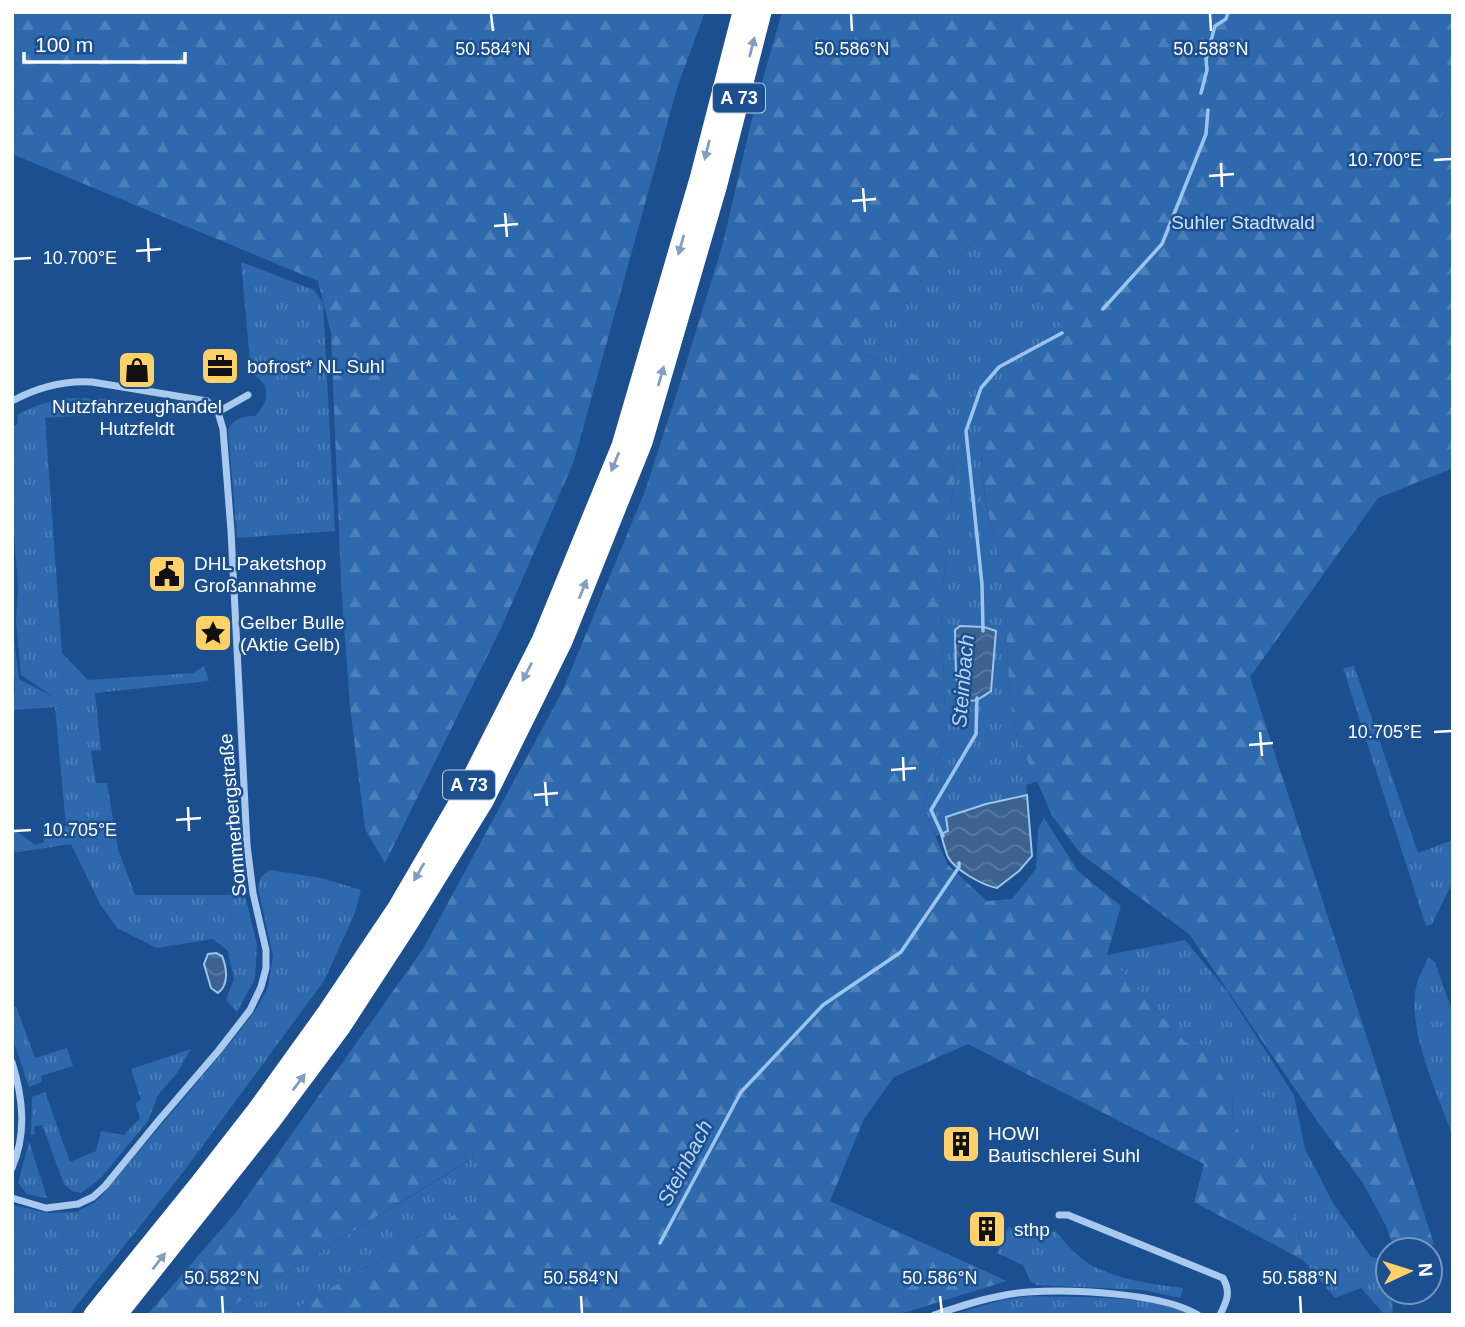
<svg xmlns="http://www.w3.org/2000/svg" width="1465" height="1327" font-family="Arial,sans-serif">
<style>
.grass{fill:url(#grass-tufts)}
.forest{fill:url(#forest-firs)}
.water{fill:url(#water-waves);stroke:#9cc4f0;stroke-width:2}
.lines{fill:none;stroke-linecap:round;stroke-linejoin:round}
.stream{stroke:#9cc4f0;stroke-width:3.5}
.street{stroke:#a9c9ee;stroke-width:7}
.highway{stroke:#fff;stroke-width:21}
.oneway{fill:#829ec1}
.ticks{fill:none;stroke:#fff;stroke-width:2.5}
.labels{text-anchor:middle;stroke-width:5;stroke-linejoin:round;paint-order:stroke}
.shield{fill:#1b4f8f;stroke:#bbcadd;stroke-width:2}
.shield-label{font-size:18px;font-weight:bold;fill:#fff}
.park-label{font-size:19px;fill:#cfe3fa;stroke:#1b4f8f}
.poi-label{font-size:19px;fill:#fff;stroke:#1b4f8f;text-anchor:start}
.street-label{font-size:19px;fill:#fff;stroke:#1b4f8f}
.water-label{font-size:21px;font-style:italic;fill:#b5d3f5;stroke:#1b4f8f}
.ticks-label{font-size:18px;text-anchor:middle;fill:#fff;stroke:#1b4f8f;stroke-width:5;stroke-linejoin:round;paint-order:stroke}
</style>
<defs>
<pattern id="grass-tufts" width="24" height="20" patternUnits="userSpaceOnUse" patternTransform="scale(1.75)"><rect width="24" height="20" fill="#2e69ad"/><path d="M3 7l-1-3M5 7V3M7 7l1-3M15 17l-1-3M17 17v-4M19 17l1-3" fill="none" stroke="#4d80b9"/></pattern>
<pattern id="forest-firs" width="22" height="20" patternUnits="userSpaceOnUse" patternTransform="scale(1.75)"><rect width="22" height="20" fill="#2e69ad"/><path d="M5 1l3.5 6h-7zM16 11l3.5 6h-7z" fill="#4d80b9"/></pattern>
<pattern id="water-waves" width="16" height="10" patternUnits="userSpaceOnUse" patternTransform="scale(1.75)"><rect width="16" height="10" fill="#3c6290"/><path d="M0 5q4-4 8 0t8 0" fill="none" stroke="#597aa1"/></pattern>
</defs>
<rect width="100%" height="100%" fill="#1b4f8f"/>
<!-- grass -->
<path class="grass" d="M1453,78V156L1432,141Z
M978,241L1071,334L1023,365L979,433L985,500L1003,575L1009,686L1017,737L1039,781L1026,785L1027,795L986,804L946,817L949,831L936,836L923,808L946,736L941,606L954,476L942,387L850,348L879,310Z
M241,262L314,290L323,302L335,531L237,538L228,429C236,418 242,416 255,416C270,400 272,385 251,373Z
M74,398L108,399L143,405L144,411L45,418L62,653L88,680L193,673L204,666L209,681L95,693L101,750L91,751L96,783H107L118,849L135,895H245L257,945L255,979L237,1012L226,1000L234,979L228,951L213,939L157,948L117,928L100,904L71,844L12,853V828L35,845L44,842L43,830L66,826L55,707L12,710V694L15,693L12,623L19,679L55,698L21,675L16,621L18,588L12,503V428L18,423L17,415C36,405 53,399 74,398Z
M1354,666L1418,853L1453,840V881L1432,924L1426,926L1343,668Z
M270,870L321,878L361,890L355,913L324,981L184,1171L69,1315H12V1205L49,1213L77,1212L97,1201L232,1041L257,1008L268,987L273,956L258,888L261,877Z
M1185,940L1227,991L1294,1095L1305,1149L1333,1203L1371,1257L1388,1260V1292H1392L1393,1315H1385L1361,1288L1335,1298L1303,1260L1297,1220L1233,1122L1232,1091L1202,1048L1185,1042L1107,955Z
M1428,957L1435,962L1453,1014V1137C1438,1094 1405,1028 1417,983C1420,974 1425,966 1428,957Z
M16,1006L35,1058L67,1048L73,1066L41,1076L42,1082L29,1087L12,1036V1008Z
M191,1049L177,1073L158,1095L148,1121L100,1179L81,1193L72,1191L64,1184L42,1125L34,1127L35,1134L31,1135L32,1097L45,1092L70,1162L96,1151L101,1131L124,1135L140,1118L135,1103L141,1100L131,1069Z
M29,1142L47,1197L45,1198L27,1194L18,1183Z
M475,1157L483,1198L285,1315H217Z
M1009,1227L1041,1236L1055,1231C1063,1240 1072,1251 1082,1259C1109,1279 1150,1284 1183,1288L1180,1298L1143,1290L1036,1285L1031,1282L1023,1265L997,1253Z
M1029,1296C1070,1298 1159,1294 1191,1315H950L1003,1300Z"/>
<!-- forest -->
<path class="forest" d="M12,12H705L677,88L574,461L502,626L385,863L365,829L350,706L341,583L331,333L318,281L12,154Z
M782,12H1453V78L1432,141L1453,156V468L1378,498L1250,677L1434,1244L1412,1250H1394L1387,1228L1363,1183L1317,1121L1189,934L1081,854L1053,817L1017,737L1009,686L1003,575L985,500L979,433L995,391L1023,365L1070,334L978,241L879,310L850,348L942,386L954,476L941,606L946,736L923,808L948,865L987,901L1012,899L1036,869L1038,829L1044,818L1078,871L1121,906L1107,955L1185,1042L1202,1048L1232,1091L1233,1122L1297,1220L1303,1260L1194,1202L1204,1164L968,1044L894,1077L864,1119L830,1201L1007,1281L897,1315H285L483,1198L474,1157L217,1315H147L237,1211L423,949L562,692L645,491L681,380L723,243L754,110Z"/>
<!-- water -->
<path class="water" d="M960,626L984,627L996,631L991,691C981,698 973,705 961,698L956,677L955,630Z
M1027,795L1032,856L1019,871L997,888C982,885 955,870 948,857C945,850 943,841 941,834L948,831L946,817L986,804Z
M216,953L222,956C227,968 229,985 218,993L211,988L204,964L208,954Z"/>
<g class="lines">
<!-- stream -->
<path class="stream" d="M1201,93L1207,70L1206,59L1215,26L1226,19L1228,12
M1103,309L1162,244L1206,134L1208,110
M983,631L982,584L966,431L981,388L999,367L1062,333
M943,836L931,810L976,734L977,698
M660,1243L741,1092L823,1005L901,952L959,867V863"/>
<!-- street -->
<path class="street" d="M12,401C38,387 63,380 92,382L207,401L218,412L223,429L231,531L247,845L253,893L266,950V968L261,987L250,1010L219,1050L159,1120L105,1186L93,1197L78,1204L46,1208L12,1198
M218,412L248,395
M12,1062C23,1098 27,1133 12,1168
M1059,1215H1068L1223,1278C1231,1292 1227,1301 1220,1315
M934,1315C964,1305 997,1294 1028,1292C1071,1289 1163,1293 1198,1315"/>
<!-- highway -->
<path class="highway" d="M94,1315L200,1184L257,1111L326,1015L398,908L465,793L542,641L622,446L700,179L743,12
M116,1315L270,1121L340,1027L409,921L483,801L562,641L642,442L717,184L761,12"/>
</g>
<!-- one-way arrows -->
<defs><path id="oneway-solid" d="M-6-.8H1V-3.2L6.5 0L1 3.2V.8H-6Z" transform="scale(1.75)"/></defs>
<g class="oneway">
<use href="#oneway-solid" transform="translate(752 47) rotate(-76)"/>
<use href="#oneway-solid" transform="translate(707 150) rotate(104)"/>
<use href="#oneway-solid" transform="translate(681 245) rotate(106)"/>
<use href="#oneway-solid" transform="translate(661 376) rotate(-74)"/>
<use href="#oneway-solid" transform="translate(615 462) rotate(112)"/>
<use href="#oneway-solid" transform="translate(583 589) rotate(-68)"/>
<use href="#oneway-solid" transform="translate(527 672) rotate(117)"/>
<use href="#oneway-solid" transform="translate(419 872) rotate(120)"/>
<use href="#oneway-solid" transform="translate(299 1082) rotate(-53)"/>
<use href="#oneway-solid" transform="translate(159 1261) rotate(-52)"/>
</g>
<!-- ticks -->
<path class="ticks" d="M491,14L493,31M851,14L852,31M1210,14L1211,31M1434,160L1451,159M1221,163L1222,187M1209,176L1234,174M863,188L865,212M852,201L876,199M505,213L507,237M494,226L518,224M148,238L149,262M136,251L161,249M14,259L31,258M1260,732L1262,756M1434,732L1451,731M1249,745L1273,743M903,757L904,781M891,770L916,768M545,782L547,806M534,795L558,793M188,807L189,831M176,820L201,818M14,831L31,830M222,1296L223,1313M581,1296L582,1313M940,1296L942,1313M1300,1296L1301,1313"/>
<!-- icons -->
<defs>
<symbol id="office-square" viewBox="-11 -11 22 22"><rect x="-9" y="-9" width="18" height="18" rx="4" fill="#ffd166" stroke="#1b4f8f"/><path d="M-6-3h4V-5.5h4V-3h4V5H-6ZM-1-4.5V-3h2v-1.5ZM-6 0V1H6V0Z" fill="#111"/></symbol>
<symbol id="shop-square" viewBox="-11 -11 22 22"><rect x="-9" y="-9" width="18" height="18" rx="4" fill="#ffd166" stroke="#1b4f8f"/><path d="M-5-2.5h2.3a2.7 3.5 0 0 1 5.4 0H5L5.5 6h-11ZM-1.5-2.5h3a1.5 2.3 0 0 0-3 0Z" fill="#111"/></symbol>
<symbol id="civic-square" viewBox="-11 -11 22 22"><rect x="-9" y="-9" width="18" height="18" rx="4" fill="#ffd166" stroke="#1b4f8f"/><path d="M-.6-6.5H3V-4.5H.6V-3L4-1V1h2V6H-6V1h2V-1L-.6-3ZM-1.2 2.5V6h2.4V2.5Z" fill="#111"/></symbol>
<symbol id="sight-square" viewBox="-11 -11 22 22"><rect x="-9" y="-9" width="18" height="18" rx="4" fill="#ffd166" stroke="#1b4f8f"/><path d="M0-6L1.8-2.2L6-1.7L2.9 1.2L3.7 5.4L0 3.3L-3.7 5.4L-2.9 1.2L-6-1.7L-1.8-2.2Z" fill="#111"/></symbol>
<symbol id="building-square" viewBox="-11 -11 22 22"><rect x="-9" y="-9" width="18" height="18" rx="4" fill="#ffd166" stroke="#1b4f8f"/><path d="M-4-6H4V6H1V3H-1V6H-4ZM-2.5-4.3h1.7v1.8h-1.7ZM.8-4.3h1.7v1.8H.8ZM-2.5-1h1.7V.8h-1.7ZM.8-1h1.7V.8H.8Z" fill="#111"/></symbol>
</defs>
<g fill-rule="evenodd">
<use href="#office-square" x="198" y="344" width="44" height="44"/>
<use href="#shop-square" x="115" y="348" width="44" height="44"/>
<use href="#civic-square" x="145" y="552" width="44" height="44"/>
<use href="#sight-square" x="191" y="611" width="44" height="44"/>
<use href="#building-square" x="939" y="1122" width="44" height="44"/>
<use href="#building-square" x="965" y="1207" width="44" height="44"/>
</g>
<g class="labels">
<!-- shield labels -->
<g class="shield">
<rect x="713" y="83.5" width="52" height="29" rx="5"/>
<rect x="443" y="770.5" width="52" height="29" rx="5"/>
</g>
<g class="shield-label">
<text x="739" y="104">A 73</text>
<text x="469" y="791">A 73</text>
</g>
<!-- park labels -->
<g class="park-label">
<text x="1243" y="229">Suhler Stadtwald</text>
</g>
<!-- poi labels -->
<g class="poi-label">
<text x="247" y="373">bofrost* NL Suhl</text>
<text x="137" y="413" text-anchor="middle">Nutzfahrzeughandel<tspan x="137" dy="22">Hutzfeldt</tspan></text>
<text x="194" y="570">DHL Paketshop<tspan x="194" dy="22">Großannahme</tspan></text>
<text x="240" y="629">Gelber Bulle<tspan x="240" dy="22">(Aktie Gelb)</tspan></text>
<text x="988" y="1140">HOWI<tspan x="988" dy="22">Bautischlerei Suhl</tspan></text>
<text x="1014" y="1236">sthp</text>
</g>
<!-- street labels -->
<g class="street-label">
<text transform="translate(232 815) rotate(-95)" y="7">Sommerbergstraße</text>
</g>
<!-- water labels -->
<g class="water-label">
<text transform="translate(963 681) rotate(-85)" y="7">Steinbach</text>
<text transform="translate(685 1163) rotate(-62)" y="7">Steinbach</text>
</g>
</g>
<g class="ticks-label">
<text x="493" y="55">50.584°N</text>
<text x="852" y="55">50.586°N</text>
<text x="1211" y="55">50.588°N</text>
<text x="1385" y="166">10.700°E</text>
<text x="80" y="264">10.700°E</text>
<text x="1385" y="738">10.705°E</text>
<text x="80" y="836">10.705°E</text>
<text x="222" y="1284">50.582°N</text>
<text x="581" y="1284">50.584°N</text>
<text x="940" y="1284">50.586°N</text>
<text x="1300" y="1284">50.588°N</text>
</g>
<!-- border -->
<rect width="1465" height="1327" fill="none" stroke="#ffffff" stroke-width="28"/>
<!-- north arrow -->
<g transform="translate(1409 1271) rotate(86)"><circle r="33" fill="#1b4f8f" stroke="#7695bc" stroke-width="2"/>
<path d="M0-5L12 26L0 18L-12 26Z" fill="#ffd166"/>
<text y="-10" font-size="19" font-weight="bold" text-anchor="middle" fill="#ffffff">N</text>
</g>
<!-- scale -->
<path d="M24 52v10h161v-10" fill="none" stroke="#ffffff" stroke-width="3.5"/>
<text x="35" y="52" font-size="21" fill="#ffffff" stroke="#1b4f8f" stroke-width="5" paint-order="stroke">100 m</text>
</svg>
